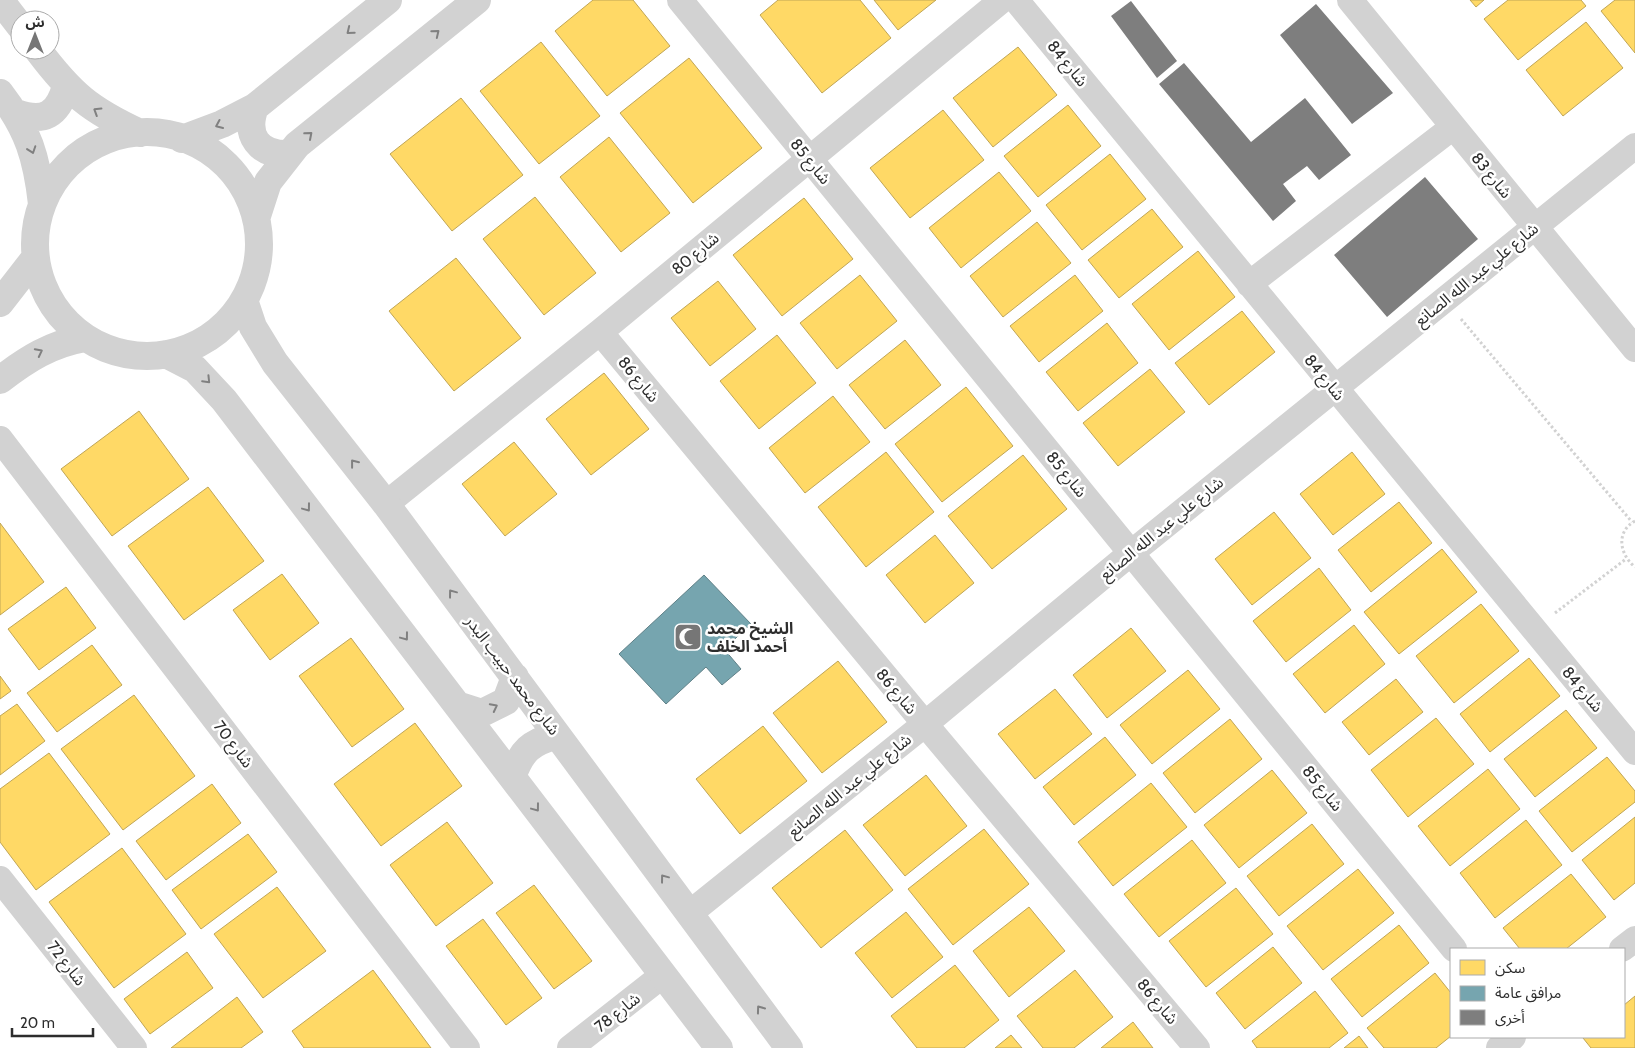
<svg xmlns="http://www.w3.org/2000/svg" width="1635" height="1048" font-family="Cabin,'Noto Sans Arabic',sans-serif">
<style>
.homes{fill:#ffd966;stroke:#c0a555}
.public{fill:#76a5af;stroke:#608188}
.building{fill:#7e7e7e}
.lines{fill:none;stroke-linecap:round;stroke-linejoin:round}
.path{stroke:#d2d2d2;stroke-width:3;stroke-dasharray:2.5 2.5;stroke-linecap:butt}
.minor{stroke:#d2d2d2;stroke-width:26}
.tertiary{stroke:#d2d2d2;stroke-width:28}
.oneway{stroke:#808080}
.labels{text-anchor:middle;stroke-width:5;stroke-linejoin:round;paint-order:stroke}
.street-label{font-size:16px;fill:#2d2d2d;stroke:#fff}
.poi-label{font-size:16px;font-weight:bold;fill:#2d2d2d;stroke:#fff;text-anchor:start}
</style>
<rect width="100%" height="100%" fill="#fff"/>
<!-- homes -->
<path class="homes" d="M593,0H633L670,46L607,96L555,31Z
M778,0H860L891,38L822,93L760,15Z
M874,0H936L898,30Z
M1470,0H1484L1476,7Z
M1508,0H1581L1586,6L1518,60L1484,19Z
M1615,0H1635V53L1601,11Z
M1586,22L1623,68L1563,116L1526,70Z
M541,42L600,116L539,164L480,91Z
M1018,47L1057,95L993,147L953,98Z
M689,58L762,148L693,203L620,113Z
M461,98L523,175L452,231L390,154Z
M1068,105L1101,146L1038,197L1004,156Z
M943,110L984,160L910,218L870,168Z
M609,137L670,213L621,252L560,177Z
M1110,154L1146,199L1082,250L1046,205Z
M999,172L1031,211L961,268L929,228Z
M535,197L596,273L544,315L483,239Z
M804,198L853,259L782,316L733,255Z
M1152,209L1183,247L1119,298L1088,260Z
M1037,222L1071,263L1003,317L970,276Z
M1198,251L1235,297L1169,350L1132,304Z
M456,258L521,338L454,391L389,311Z
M860,275L897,321L837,369L800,323Z
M1075,275L1103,311L1039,362L1010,326Z
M718,281L756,329L710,366L671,318Z
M1242,311L1275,352L1209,405L1175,363Z
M1107,323L1138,363L1078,411L1046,372Z
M777,335L816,383L759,429L720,381Z
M905,340L941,385L885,429L849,385Z
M1150,369L1185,412L1118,466L1083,423Z
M604,373L649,429L591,475L546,419Z
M966,387L1013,446L942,502L895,444Z
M833,396L870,442L805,493L769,448Z
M139,411L189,479L112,536L61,469Z
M514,442L557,494L505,536L462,484Z
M886,452L934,512L866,567L818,507Z
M1352,452L1385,494L1333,535L1300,494Z
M1023,455L1067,509L992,569L948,516Z
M208,487L264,561L184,620L128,546Z
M1399,502L1432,543L1371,592L1338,550Z
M1274,512L1311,558L1252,605L1215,559Z
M0,523L44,582L0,615Z
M935,535L974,583L925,623L886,575Z
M1442,549L1477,592L1399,654L1364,612Z
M1319,568L1351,610L1286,662L1253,621Z
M282,574L319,623L270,660L233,610Z
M66,587L96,628L39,670L8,629Z
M1481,604L1519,651L1454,703L1416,656Z
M1354,625L1385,664L1325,713L1293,674Z
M1131,628L1166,671L1107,718L1073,675Z
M351,638L404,709L352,747L299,676Z
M92,645L122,685L57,732L27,693Z
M1529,658L1560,696L1490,752L1460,714Z
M838,661L887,722L822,773L773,713Z
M1188,670L1220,709L1152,764L1120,725Z
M0,676L11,691L0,699Z
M1396,679L1423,712L1369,755L1342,722Z
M1055,689L1092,734L1035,779L998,734Z
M134,695L195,776L123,830L61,749Z
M17,704L45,741L0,775V716Z
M1566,710L1597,748L1535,797L1504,759Z
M1436,718L1474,764L1408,817L1371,770Z
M1230,719L1262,759L1195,813L1163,773Z
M415,723L462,786L381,846L334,784Z
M763,726L807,781L740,834L696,779Z
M1105,737L1136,775L1074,825L1043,787Z
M49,753L110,834L36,890L0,842V789Z
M1607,757L1635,791V802L1572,852L1539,811Z
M1488,769L1520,809L1450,866L1418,826Z
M1272,770L1307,813L1239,868L1204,825Z
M926,775L967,826L905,876L863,825Z
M1151,783L1187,827L1113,886L1078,842Z
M212,784L241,823L166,880L136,841Z
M1635,817V883L1614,900L1582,860Z
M1526,820L1562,865L1495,918L1460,873Z
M447,822L493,883L436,926L390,865Z
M1312,824L1344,864L1279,916L1247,876Z
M984,829L1029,884L953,945L908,889Z
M845,830L893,890L821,948L772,888Z
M248,834L277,872L201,929L172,890Z
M1192,840L1226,883L1159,937L1124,894Z
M122,848L186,934L114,988L49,902Z
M1358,869L1394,913L1323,970L1287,926Z
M1571,874L1606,917L1566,949H1520L1503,928Z
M534,885L592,961L554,989L496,913Z
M277,887L326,951L263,998L214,934Z
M1236,888L1273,934L1206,987L1169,941Z
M1029,907L1065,951L1009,997L973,951Z
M906,912L943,957L892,998L855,953Z
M483,919L542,998L506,1025L446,946Z
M1399,925L1429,963L1362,1017L1331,979Z
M1273,947L1302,983L1245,1029L1216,993Z
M187,952L213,988L150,1034L124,999Z
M955,965L999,1020L964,1048H917L891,1016Z
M373,970L431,1048H304L292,1031Z
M1075,970L1113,1017L1074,1048H1043L1017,1016Z
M1435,973L1451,993V1036L1436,1048H1384L1367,1028Z
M1315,991L1348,1033L1329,1048H1257L1252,1041Z
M1635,996V1048H1591L1583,1038L1585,1037H1624V1005Z
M237,997L263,1032L241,1048H171Z
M1133,1022L1153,1048H1101Z
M1011,1035L1022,1048H995Z
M1359,1036L1368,1048H1344Z"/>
<!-- public -->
<path class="public" d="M704,575L751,624L724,649L741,669L722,685L706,667L666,704L619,654Z"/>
<!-- building -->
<path class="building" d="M1131,1L1177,61L1157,78L1111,16Z
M1316,4L1393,93L1352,124L1280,35Z
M1184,63L1251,142L1305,98L1351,155L1319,180L1307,166L1283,184L1296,201L1273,221L1159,84Z
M1425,177L1478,239L1387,317L1334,255Z"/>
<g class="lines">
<!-- path -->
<path class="path" d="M1461,319L1632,522
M1635,521C1615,532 1620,555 1635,567
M1555,613L1626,559"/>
<!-- minor -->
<path class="minor" d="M680,0L1454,949
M1016,0L1635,752
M1350,0L1635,349
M1249,284L1453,127
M600,332L925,724L1197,1048
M0,439L467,1048
M386,504L600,332L1002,0
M0,879L134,1048
M690,913L925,724L1131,553L1635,146
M1622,949L1635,939
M570,1048L663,975
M1499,1048L1513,1037"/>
<!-- tertiary -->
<path class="tertiary" d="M0,0L20,26
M38,50C71,94 90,110 140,133
M0,93C28,129 37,158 42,204
M255,107C244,136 259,155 289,154
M16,113C44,123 58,115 66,86
M35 244a112 112 0 1 1 224 0a112 112 0 1 1-224 0Z
M182,139L222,124L255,107L388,0
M256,219L268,182L297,145L477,0
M244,300L253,327L275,363L386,504L789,1048
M0,303L35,258
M166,354L195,369L224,400L719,1048
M0,380C27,359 51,344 85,338
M457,705L482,713L506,701L515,677
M512,777C522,750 530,743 557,735"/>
</g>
<!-- one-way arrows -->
<defs><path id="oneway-chevron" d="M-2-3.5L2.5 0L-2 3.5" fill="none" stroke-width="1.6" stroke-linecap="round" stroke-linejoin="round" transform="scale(1.25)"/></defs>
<g class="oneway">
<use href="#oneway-chevron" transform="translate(350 31) rotate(141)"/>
<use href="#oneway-chevron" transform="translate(436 33) rotate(-39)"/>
<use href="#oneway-chevron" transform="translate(97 111) rotate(-148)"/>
<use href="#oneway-chevron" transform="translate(219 125) rotate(156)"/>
<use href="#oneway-chevron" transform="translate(309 135) rotate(-41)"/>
<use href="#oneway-chevron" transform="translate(32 150) rotate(71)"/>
<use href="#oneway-chevron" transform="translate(39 352) rotate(-27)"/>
<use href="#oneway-chevron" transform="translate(207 380) rotate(46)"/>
<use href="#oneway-chevron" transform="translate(354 463) rotate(-128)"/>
<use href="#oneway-chevron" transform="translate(307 508) rotate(53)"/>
<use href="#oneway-chevron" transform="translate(452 593) rotate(-127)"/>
<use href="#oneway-chevron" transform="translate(405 637) rotate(53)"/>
<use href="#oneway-chevron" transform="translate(494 707) rotate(-27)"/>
<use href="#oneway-chevron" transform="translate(536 808) rotate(53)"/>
<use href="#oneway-chevron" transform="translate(664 878) rotate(-127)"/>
<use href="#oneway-chevron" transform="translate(760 1009) rotate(-126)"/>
</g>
<!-- icons -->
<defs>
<symbol id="mosque-square" viewBox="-11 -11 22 22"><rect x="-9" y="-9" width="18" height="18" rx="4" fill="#767676" stroke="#fff"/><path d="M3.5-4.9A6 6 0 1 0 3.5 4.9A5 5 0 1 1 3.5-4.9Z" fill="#fff"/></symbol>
</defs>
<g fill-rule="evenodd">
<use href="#mosque-square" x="672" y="621" width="32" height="32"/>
</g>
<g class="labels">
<!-- street labels -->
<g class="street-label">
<text transform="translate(1068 63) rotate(51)" y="6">شارع 84</text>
<text transform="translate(811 161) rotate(51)" y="6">شارع 85</text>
<text transform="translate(1492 175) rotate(51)" y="6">شارع 83</text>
<text transform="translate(695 253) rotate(-40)" y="6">شارع 80</text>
<text transform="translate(1476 274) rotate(-39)" y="6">شارع علي عبد الله الصانع</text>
<text transform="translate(1325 377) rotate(51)" y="6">شارع 84</text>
<text transform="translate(639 379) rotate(50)" y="6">شارع 86</text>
<text transform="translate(1067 474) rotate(51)" y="6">شارع 85</text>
<text transform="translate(1161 528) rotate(-39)" y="6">شارع علي عبد الله الصانع</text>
<text transform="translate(513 675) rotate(53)" y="6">شارع محمد حبيب البدر</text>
<text transform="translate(1583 689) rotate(50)" y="6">شارع 84</text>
<text transform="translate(897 691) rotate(50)" y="6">شارع 86</text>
<text transform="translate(234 744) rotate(53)" y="6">شارع 70</text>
<text transform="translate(849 785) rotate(-39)" y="6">شارع علي عبد الله الصانع</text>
<text transform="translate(1323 788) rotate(51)" y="6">شارع 85</text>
<text transform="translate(67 963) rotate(52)" y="6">شارع 72</text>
<text transform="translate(1158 1001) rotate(50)" y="6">شارع 86</text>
<text transform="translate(617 1012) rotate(-38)" y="6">شارع 78</text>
</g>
<!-- poi labels -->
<g class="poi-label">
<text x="707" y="634">الشيخ محمد<tspan x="707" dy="18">أحمد الخلف</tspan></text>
</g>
</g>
<!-- legend -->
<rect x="1450" y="948" width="175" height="90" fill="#ffffff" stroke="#ababab"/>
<rect x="1460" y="960" width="25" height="15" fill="#ffd966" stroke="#ababab"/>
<text x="1495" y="973" font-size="15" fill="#2d2d2d">سكن</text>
<rect x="1460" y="986" width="25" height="15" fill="#76a5af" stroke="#ababab"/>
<text x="1495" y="998" font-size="15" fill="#2d2d2d">مرافق عامة</text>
<rect x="1460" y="1010" width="25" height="15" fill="#7e7e7e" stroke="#ababab"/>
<text x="1495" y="1023" font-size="15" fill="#2d2d2d">أخرى</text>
<!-- north arrow -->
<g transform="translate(35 35)"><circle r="24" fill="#ffffff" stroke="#ababab"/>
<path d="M0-4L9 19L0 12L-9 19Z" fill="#767676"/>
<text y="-8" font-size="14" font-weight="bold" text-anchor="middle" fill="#2d2d2d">ش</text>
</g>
<!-- scale -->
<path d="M12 1028v8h81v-8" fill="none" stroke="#2d2d2d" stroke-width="2.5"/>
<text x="20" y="1028" font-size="15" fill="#2d2d2d" stroke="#ffffff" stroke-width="4" paint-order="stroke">20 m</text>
</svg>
